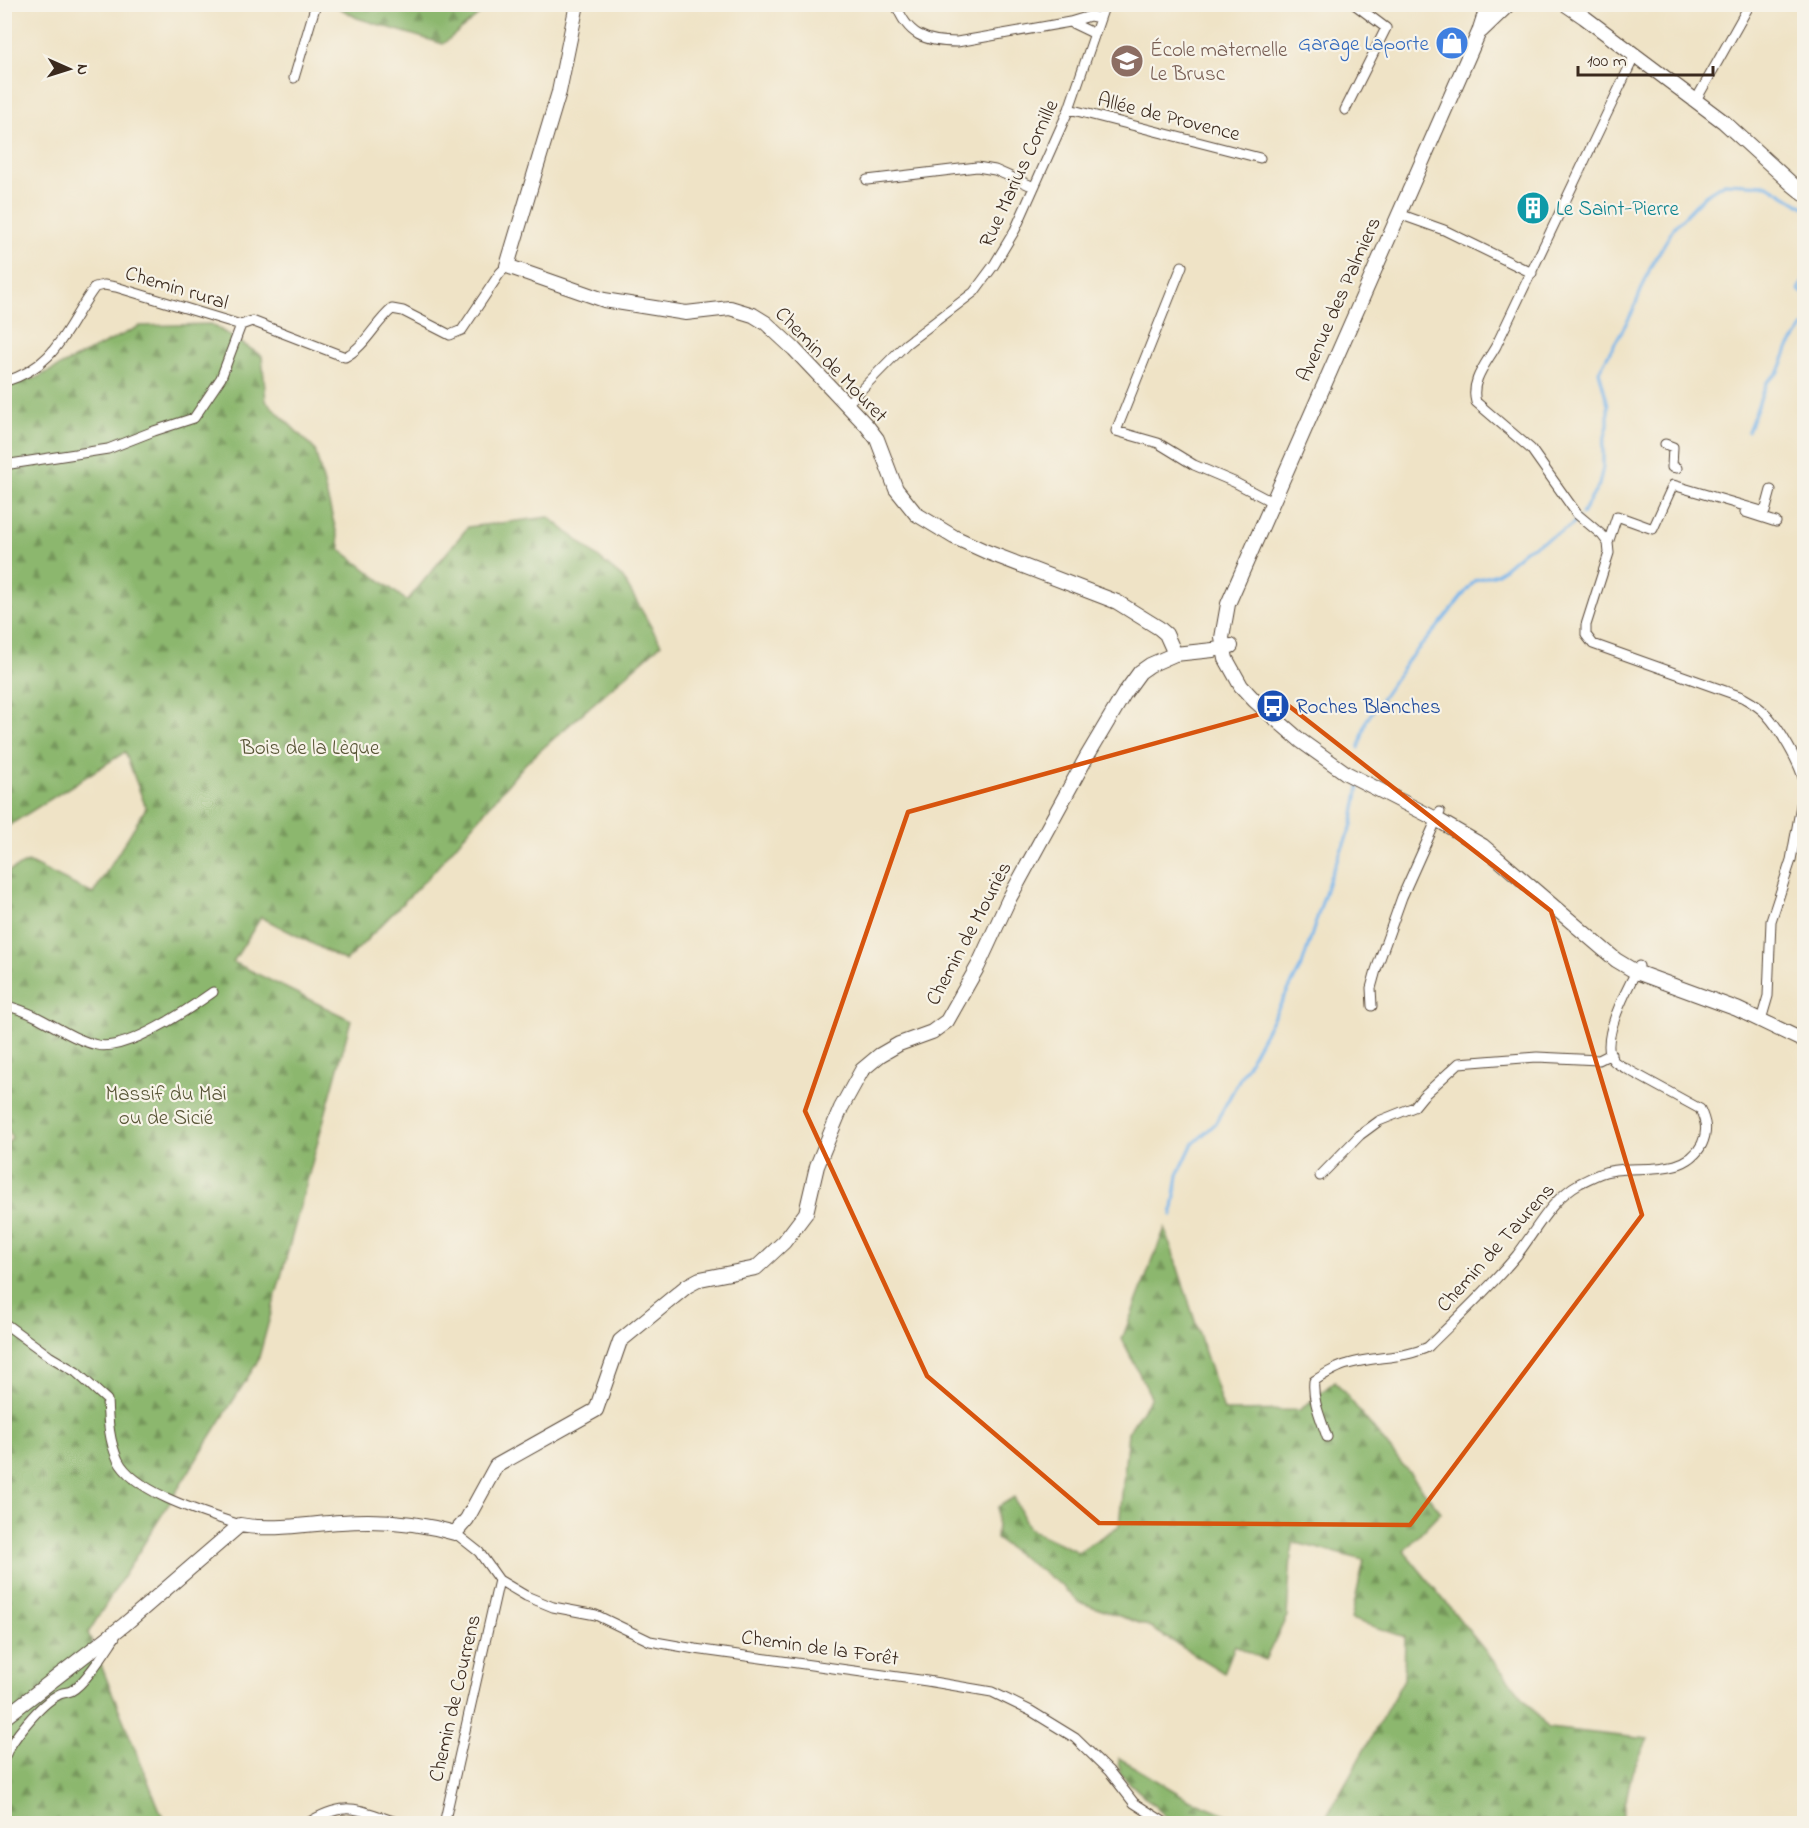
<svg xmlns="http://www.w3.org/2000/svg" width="1809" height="1828" font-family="'Indie Flower',sans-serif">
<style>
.forest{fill:url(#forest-firs);stroke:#647046;stroke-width:1.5}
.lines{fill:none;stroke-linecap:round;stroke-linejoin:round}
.stream{stroke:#79b6eb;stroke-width:3}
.street-casing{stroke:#564637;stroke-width:11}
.secondary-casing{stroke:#564637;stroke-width:16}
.street{stroke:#fff;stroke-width:9}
.secondary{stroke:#fff;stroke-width:14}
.marked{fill:none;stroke:#d7540e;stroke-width:4.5;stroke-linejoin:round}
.labels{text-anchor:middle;stroke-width:4.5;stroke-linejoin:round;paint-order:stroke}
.shop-label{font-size:21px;fill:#366cbe;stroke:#f7f3e8;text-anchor:end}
.education-label{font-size:21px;fill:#785e54;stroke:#f7f3e8;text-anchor:start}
.street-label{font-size:21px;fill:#3b2a1e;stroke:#f7f3e8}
.culture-label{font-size:21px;fill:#0d838f;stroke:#f7f3e8;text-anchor:start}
.transit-label{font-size:21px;fill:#164399;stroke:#f7f3e8;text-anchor:start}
.park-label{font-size:21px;fill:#585536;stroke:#f7f3e8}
</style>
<defs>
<pattern id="forest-firs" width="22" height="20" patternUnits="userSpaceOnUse" patternTransform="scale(1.5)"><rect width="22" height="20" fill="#8cb76e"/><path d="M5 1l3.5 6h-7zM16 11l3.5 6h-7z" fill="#74955a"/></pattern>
</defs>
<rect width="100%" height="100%" fill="#f7f3e8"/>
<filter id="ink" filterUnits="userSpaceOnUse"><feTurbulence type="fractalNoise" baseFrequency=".0167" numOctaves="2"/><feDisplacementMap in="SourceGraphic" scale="12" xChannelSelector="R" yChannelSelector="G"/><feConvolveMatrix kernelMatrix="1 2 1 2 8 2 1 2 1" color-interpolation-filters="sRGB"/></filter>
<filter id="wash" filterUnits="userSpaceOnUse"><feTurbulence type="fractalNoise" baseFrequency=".008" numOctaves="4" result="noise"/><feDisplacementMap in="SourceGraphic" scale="24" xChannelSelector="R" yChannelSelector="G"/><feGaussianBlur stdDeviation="1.35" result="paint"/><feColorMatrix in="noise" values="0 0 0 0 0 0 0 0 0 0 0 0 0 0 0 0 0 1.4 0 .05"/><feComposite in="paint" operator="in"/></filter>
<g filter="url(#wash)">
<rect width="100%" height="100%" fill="#efe3c6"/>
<!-- forest -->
<path class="forest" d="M334,5H491L443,44L357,18Z
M211,324L262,356L266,401L315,450L341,550L407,601L468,527L549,517L623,578L661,644L525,764L434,871L346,961L261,917L233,962L351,1020L258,1361L88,1633L165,1823H5L4,1148L12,1138L4,1120L5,873L28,862L93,894L146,808L125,752L5,828V378L34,379L140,326Z
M1165,1228L1224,1411L1300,1410L1335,1381L1441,1512L1404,1551L1548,1728L1648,1739L1632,1772L1621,1823H1323L1404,1679L1405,1637L1351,1619L1364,1560L1292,1542L1287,1616L1265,1660L1235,1645L1224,1673L1148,1626L1079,1602L1057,1582L996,1539L998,1507L1014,1497L1029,1529L1078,1552L1119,1526L1128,1432L1151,1397L1122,1339Z
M1119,1758L1188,1799L1248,1823H1173L1120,1774Z"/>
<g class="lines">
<!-- stream -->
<path class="stream" d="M1804,280L1799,290L1804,294
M1748,431L1767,382L1779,372L1788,349L1804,326
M1582,514L1599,485L1603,467V445L1608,425V405L1599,371L1632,313L1651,266L1675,226L1705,195L1724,183L1768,185L1804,207
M1359,748L1366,721L1409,659L1436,629L1475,580L1497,574L1525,550L1570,527L1578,518
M1172,1215L1178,1175L1192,1145L1215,1124L1302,965L1330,877L1352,825L1359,786"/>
</g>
</g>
<g filter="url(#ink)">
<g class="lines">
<defs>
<path id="street" d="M896,4C907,35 925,42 957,42L1070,22L1090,16L1100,18
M1070,22L1095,34
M1635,55L1496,346C1486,364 1470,381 1476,402L1531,449L1577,514L1602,535L1608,543L1609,553L1586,625V635L1593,644L1742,697C1751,702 1759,706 1766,714C1780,729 1799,762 1804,781
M294,78L316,4
M1696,100L1750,4
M1069,109L1260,158
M1345,110L1386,28L1354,4
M867,180L977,167L995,170L1034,187
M1399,214L1444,230L1532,273
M1182,266L1116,431L1158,443L1194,465L1234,482L1272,502
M4,382C58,366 65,328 95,287L104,285L116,287L241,325
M846,405L906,344L974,292L994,265L1015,230L1069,109L1105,4
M1665,444L1673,447L1672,467L1677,468
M4,465L108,449L154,431L194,418L221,378L241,325L252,321L345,357C365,347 375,323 392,309L403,311L450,335L462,330L500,273L507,266
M1745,512L1776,522
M1608,543L1617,516L1653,529L1673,485L1765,512L1771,490
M4,1005C15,1008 25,1011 35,1016C55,1026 75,1040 97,1045C126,1052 189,1009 213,992
M1372,1006L1371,988L1376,970L1402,897L1440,812
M1761,1020L1768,996L1771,921L1791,860L1804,789
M1320,1176L1360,1135L1379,1121L1414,1107L1423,1096L1459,1063L1537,1057L1599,1060L1611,1054
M4,1323L49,1356L76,1372L107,1400C108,1420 109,1441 118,1460C134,1493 207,1514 240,1525
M1327,1437C1321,1419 1312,1400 1314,1381C1325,1374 1336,1367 1348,1364C1375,1356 1403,1359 1428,1347C1458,1317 1490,1288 1517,1255C1537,1229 1551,1199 1580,1183C1589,1179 1600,1172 1610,1171C1639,1165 1686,1177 1702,1144C1708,1131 1706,1122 1700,1109L1625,1068C1621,1066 1615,1063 1613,1060C1598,1041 1629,985 1639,966
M455,1533L479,1552L499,1580L526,1596L553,1607L596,1615L650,1641L695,1649L927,1681L992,1692L1031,1711L1075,1738L1109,1771L1134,1803L1167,1824
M4,1758C11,1740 40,1704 58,1695C62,1692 67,1693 71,1691C85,1684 106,1650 115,1637
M306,1824C348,1797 360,1812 403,1824
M444,1824L499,1580"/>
<path id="secondary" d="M577,4L559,92L507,266L604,300L686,313L730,308L753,315L766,323L794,349L867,426L877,439L896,489L916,514L954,537L987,552L1117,602L1159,628L1166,634L1175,654
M1488,4L1479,32L1228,604L1222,638L1226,659L1241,686L1255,701L1301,741L1346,773L1436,819L1483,846L1616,960L1636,972L1737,1009L1804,1041
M1565,4L1584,17L1724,122L1793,185L1804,194
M1481,31L1509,4
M4,1718L124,1625L240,1525C273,1531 308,1524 341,1522C380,1519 417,1522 455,1533L467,1519L496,1466L596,1410L620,1341L687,1286L700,1279L756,1268L784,1242L806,1213L817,1166L841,1108L862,1070L880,1055L899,1044L932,1032L947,1021L978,966L1009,899L1086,758L1124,694L1140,672L1150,665L1175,654L1213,650L1231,646"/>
</defs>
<!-- street casing -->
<use href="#street" class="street-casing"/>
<!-- secondary casing -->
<use href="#secondary" class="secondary-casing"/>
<!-- street -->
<use href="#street" class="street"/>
<!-- secondary -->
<use href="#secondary" class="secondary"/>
</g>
</g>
<!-- marked area -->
<path class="marked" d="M1289,706L1551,911L1642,1215L1410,1525L1099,1523L927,1376L805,1111L908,812Z"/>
<!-- icons -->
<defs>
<symbol id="shop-disc" viewBox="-11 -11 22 22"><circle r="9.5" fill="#3f7fe0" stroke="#f7f3e8"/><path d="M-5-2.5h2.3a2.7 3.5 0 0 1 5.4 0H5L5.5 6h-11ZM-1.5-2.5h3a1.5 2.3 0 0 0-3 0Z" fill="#fff"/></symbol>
<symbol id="school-disc" viewBox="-11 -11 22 22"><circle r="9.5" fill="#8d6e63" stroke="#f7f3e8"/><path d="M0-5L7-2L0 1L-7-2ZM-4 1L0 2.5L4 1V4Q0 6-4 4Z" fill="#fff"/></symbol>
<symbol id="building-disc" viewBox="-11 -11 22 22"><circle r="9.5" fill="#0f9aa8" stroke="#f7f3e8"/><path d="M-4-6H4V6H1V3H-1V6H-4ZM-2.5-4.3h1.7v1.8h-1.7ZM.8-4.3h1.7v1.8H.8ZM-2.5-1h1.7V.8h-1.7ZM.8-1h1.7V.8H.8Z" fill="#fff"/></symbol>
<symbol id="bus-disc" viewBox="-11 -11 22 22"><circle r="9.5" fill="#1a4fb4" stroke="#f7f3e8"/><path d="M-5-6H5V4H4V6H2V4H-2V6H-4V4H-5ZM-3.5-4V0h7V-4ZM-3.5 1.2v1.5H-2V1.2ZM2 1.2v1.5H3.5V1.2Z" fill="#fff"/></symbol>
</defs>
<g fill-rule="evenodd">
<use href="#shop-disc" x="1433" y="24" width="38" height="38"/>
<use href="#school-disc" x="1108" y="42" width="38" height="38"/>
<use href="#building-disc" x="1514" y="189" width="38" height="38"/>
<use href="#bus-disc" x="1254" y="687" width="38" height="38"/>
</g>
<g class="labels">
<!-- shop labels -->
<g class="shop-label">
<text x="1429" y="50">Garage Laporte</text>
</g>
<!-- education labels -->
<g class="education-label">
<text x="1150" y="56">École maternelle<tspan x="1150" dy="24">Le Brusc</tspan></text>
</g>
<!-- street labels -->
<g class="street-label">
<text transform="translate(1169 116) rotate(14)" y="7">Allée de Provence</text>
<text transform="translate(1018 173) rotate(-65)" y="7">Rue Marius Cornille</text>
<text transform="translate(177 287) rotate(17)" y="7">Chemin rural</text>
<text transform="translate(1338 299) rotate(-66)" y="7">Avenue des Palmiers</text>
<text transform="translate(832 364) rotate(46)" y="7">Chemin de Mouret</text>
<text transform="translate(968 933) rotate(-62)" y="7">Chemin de Mouriès</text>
<text transform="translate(1495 1247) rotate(-48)" y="7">Chemin de Taurens</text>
<text transform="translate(820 1647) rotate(8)" y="7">Chemin de la Forêt</text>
<text transform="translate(454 1698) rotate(-77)" y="7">Chemin de Courrens</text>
</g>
<!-- culture labels -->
<g class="culture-label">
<text x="1556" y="215">Le Saint-Pierre</text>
</g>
<!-- transit labels -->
<g class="transit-label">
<text x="1296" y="713">Roches Blanches</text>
</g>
<!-- park labels -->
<g class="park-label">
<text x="310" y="754">Bois de la Lèque</text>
<text x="166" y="1100">Massif du Mai<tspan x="166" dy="24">ou de Sicié</tspan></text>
</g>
</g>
<!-- margin -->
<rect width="1809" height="1828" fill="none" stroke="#f7f3e8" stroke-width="24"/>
<!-- north arrow -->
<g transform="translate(69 69) rotate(93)" stroke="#f7f3e8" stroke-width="4.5" paint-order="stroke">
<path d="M0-4.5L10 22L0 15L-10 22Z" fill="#3b2a1e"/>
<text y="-9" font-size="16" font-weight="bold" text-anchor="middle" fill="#3b2a1e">N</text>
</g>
<!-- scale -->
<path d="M1578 66v9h135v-9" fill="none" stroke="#3b2a1e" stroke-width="3"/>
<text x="1587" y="66" font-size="18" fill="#3b2a1e" stroke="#f7f3e8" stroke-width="4.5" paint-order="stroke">100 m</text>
</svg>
